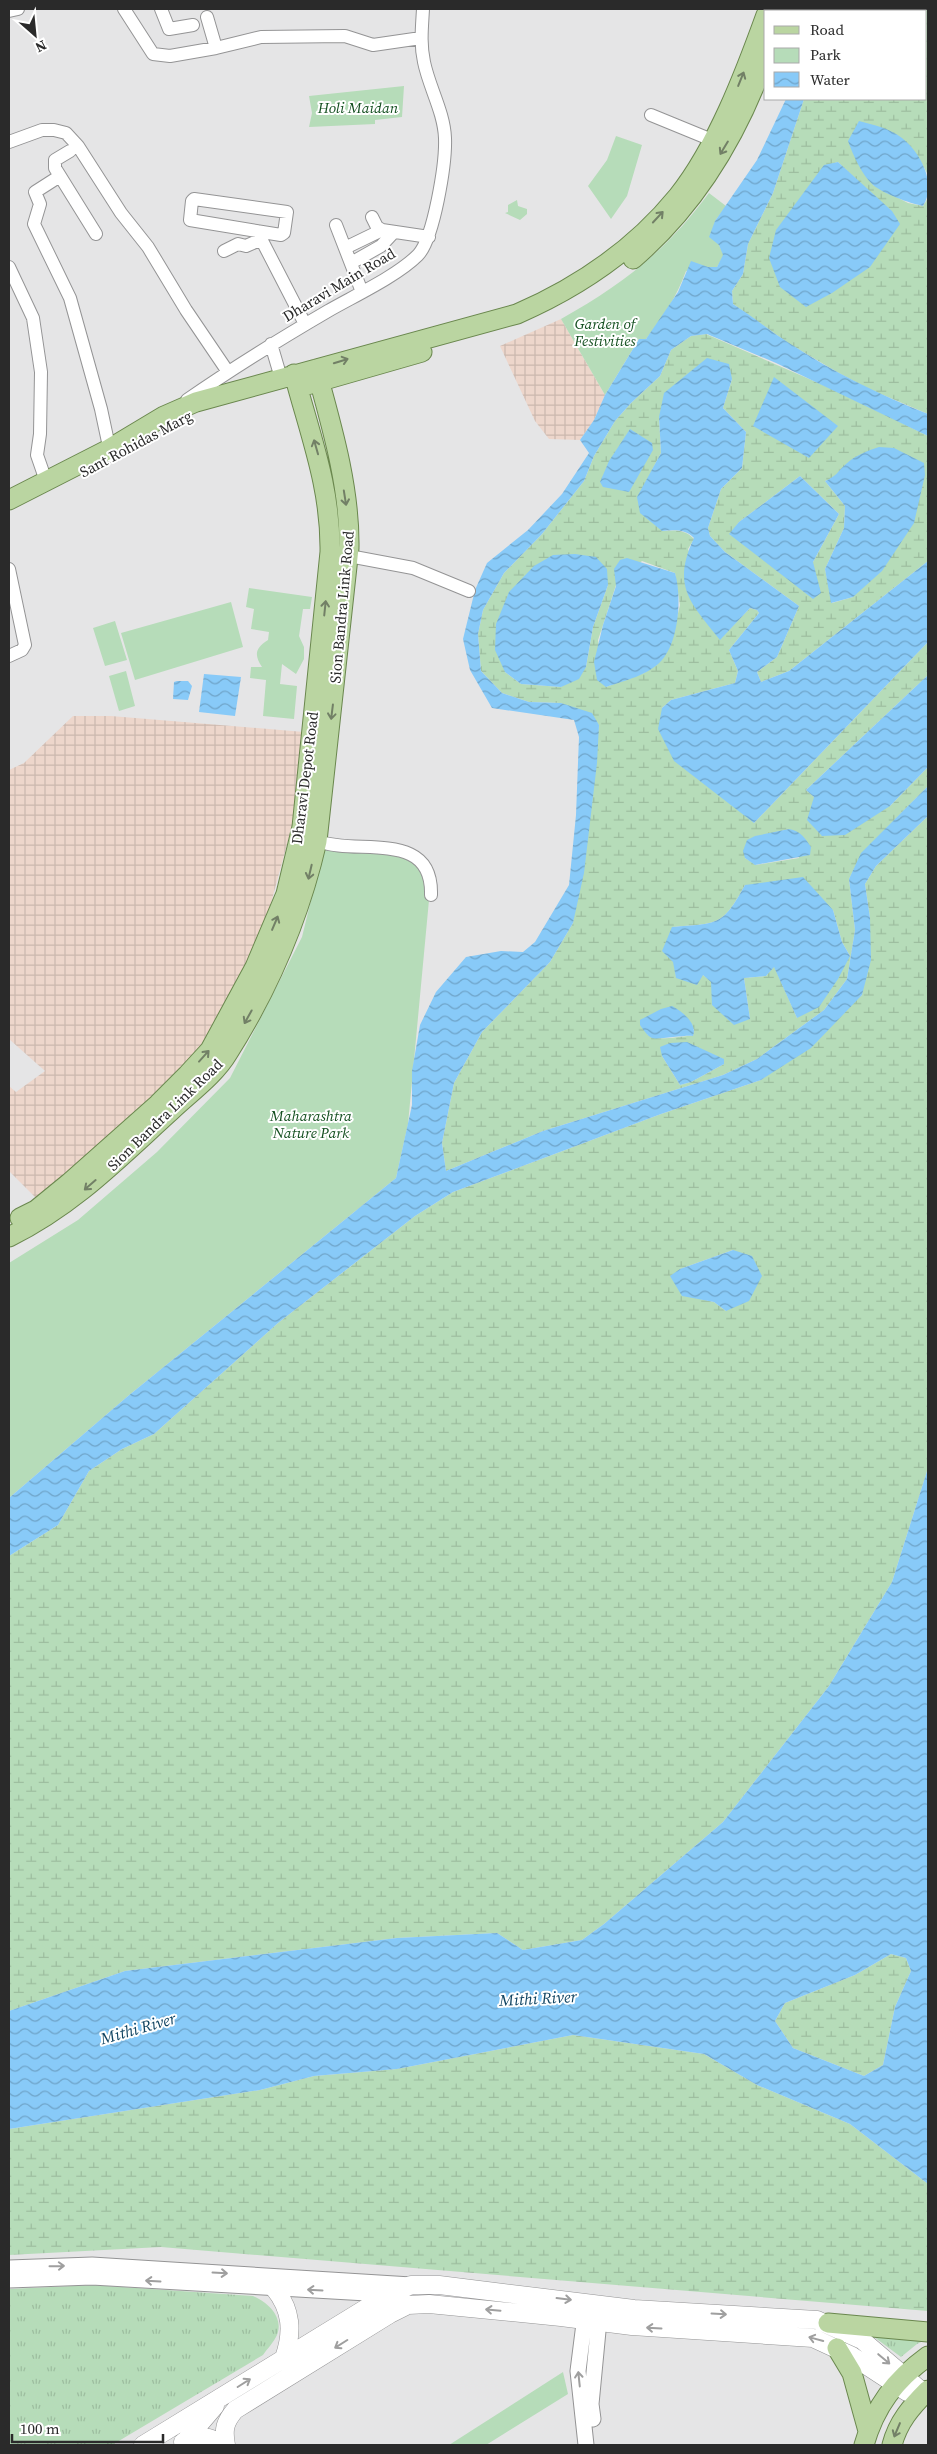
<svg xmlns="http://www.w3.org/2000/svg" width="937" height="2454" font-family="'Source Serif 4',serif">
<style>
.industrial{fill:url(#industrial-grid)}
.grass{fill:url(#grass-tufts)}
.wetland{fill:url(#wetland-marsh);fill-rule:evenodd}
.park{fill:#b6dcb9}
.water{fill:url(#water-waves);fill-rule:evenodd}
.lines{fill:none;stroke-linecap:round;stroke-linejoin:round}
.minor-casing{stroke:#949495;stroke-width:14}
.tertiary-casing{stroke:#949495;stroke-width:17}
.secondary-casing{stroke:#949495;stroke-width:19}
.primary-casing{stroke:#6a874e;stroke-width:21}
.minor{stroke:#fff;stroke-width:12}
.tertiary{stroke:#fff;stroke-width:15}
.secondary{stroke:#fff;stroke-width:18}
.primary{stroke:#bad5a1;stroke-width:19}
.oneway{stroke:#728066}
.oneway2{stroke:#9f9f9f}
.labels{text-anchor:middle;stroke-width:4;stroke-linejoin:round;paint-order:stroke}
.park-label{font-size:15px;font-style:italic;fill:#134f1f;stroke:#fff}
.street-label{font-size:15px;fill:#2a2a2a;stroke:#fff}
.water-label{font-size:16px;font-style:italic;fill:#0f4361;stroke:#fff}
</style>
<defs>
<pattern id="industrial-grid" width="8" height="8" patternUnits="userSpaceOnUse" patternTransform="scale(1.25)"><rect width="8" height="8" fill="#edd6cb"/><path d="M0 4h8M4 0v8" fill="none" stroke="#cbb8ae"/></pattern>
<pattern id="grass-tufts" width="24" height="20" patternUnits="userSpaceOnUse" patternTransform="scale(1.25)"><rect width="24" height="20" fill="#b6dcb9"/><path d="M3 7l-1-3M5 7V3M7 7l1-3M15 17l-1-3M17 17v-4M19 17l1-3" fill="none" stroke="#9dbd9f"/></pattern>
<pattern id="wetland-marsh" width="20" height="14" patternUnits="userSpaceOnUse" patternTransform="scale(1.25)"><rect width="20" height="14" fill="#b6dcb9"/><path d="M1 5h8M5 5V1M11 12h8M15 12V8" fill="none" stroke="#9dbd9f"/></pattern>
<pattern id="water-waves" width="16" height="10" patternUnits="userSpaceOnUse" patternTransform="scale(1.25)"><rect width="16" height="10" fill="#88caf8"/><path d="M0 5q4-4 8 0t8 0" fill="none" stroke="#6fa4c9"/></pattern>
</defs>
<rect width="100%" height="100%" fill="#e5e5e6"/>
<!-- industrial -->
<path class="industrial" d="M561,319L605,395L594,420L580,440L549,439L535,421L500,346Z
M73,716H111L304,732L295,815L268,914L245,974L201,1049L91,1154L38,1200L9,1171V1086L16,1092L45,1071L9,1039V770L24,763Z"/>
<!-- grass -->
<path class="grass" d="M93,2285L253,2296C268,2302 284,2317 277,2335C274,2342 267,2349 263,2355L112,2445H9V2289Z
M870,2334L927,2339L917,2344L901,2357Z"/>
<!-- wetland -->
<path class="wetland" d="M898,9H928V175L920,160L873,185L908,203L923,206L928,198V414L869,389L837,372L788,343L733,304L732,291L743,274L748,244L773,193L804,99H926V11H897ZM838,162L864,187L824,166Z
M706,334L846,395L928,436V561L789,671L761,682L757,672L777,657L799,606L725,552L710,536L708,528L721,489L742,468L746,432L723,408L732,379L659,417L661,453L652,470L662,531C675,530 685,529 694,539L688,549L720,639L750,608L757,610L759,613L729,650L738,671L735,683L671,700L662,708L754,823L928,642V675L806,790L814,797L890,806L928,767V786L862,853L849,879L855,930L847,979L824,1010L757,1059L723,1075L543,1131L446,1171L442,1143L454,1083L482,1032L550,962L573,923L599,725L561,703L529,702L502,693L481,671L478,634L483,610L504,573L542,534L584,481L594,456L615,421L631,403L660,376L671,350L691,336ZM845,465L853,597L832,603L825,569L844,528L845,506L825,481L837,476ZM800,476L839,514L813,562L730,535L739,522ZM642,561L675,573L680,605L671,642L662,659L644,673L606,687L598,640L603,625L616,585ZM608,585L593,627L586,667L561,687L521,684L505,672ZM789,829L799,858L756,865L745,858L773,833ZM745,885L833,910L842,942L850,956L797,1018L774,966L766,976L744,978L750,1019L712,1005V982L703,975L676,978L672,927C718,923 722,927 745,885ZM694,1029L693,1036C680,1035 656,1043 647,1034ZM709,1053L723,1059L724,1064L691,1082L680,1085L662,1056Z
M928,816V1468L892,1582L829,1686L723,1822L604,1924L582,1940L523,1950L497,1933L397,1938L125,1971L9,2011V1556L58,1525L89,1471L122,1449L154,1434L278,1323L415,1216L453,1192L661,1114L761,1080L862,995L870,918L865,884L876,866ZM733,1250L726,1311L714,1302L682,1295L680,1269Z
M891,1954L906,1958L911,1971L895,2007L883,2065L864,2076L793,2048L775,2021L785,2003L855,1975Z
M573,2035L704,2054L757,2085L850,2124L928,2184V2311L161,2247L9,2255V2129L260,2090L314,2076L397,2069Z"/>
<!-- park -->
<path class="park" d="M404,86L402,117L375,120V124L309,127L312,113L309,96Z
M616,136L642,145L627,196L611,219L588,186L607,160Z
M709,193L726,206L715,221L719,245L724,255L717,267L686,271C677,296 663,318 646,339H639L605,395L561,319C623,284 666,251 709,193Z
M517,200L518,206L527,209V214L520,220L505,213L508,212V205Z
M249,588L312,597L310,609H303L299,636L304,647V659L296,674L282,664L280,684L297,686L294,719L263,716L266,680L250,678L251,667H262C254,655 255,648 268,640L269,632L251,629L254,609L246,607Z
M231,602L243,647L135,680L121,633Z
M115,621L127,660L105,666L93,628Z
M126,671L135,706L119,711L109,676Z
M324,847L413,858L426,881L429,900L408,1124L396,1178L128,1396L9,1498V1263L78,1220L157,1152L230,1078L302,937Z
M563,2372L568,2394L486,2445H449Z"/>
<!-- water -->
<path class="water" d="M786,99H804L773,193L748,244L743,274L732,291L733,304C752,316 770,331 789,343C833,372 880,395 928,414V436L776,363L707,334L691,336L671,350L660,376L631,403L615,421L594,456L584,481L542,534L504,573L483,610L478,634L481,671L502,693L529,702L561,703L592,713L599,725L597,763L584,873L573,923L550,962L482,1032L454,1083L442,1143L446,1171L543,1131L723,1075L757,1059L824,1010L847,979L855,930L849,879L861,853L928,786V816L876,866L865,884L870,918L871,960L862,995L811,1048L761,1080L661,1114L453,1192L415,1216L278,1323L154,1434L122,1449L89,1471L58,1525L9,1556V1498L128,1396L396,1178L412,1105V1071L420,1025L436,992L466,957L501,951L523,952L535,942L569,885L576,815L579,737L574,720L492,708L470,670L463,639L475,590L487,563L528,530L562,494L589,453L580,440L594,420L605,395L639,339H646L678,292L691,261L708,267H717L723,255L719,245L709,237L715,221L757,160Z
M859,121C874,125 889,128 902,138C921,153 937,184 923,206C909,203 884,194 873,185C862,175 853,155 848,141Z
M838,162L892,211L900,224L870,267L832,293L806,307L780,287L769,258L776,230L824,165Z
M707,358L729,364L732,379L723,408L746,432L742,468L721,489L708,528L710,536L725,552L799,606L777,657L757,672L761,682L789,671L928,561V642L754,823L674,761L658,729L662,708L671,700L735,683L738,671L729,650L759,613L757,610L750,608L720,640C691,603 671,587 694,538C685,529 674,530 662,531L640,513L637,497L661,453L659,417L664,393Z
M774,377L838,426L809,458L753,426Z
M630,429L652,443L653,450L629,492L603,487L600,482L609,461Z
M879,447L894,448L924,463L925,475L914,523L882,571L853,597L831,603L825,569L844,528L845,506L825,481C837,476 837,472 846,464C856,455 867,451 879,447Z
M800,476L839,514L813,562L821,593L813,599L729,534L739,522Z
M575,554L596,557L607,569L608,585L593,627L586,667L579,679L561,687L521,684L505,672L495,650L496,624L509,592L534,566L553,555Z
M627,558L675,573C682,596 679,641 662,660C649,675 624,681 606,687L597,680L594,662L603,625L616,586L614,569L620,560Z
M204,674L241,677L235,716L199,712Z
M928,675V767L890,806L845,835L822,836L807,820L814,797L806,790Z
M177,681H188L192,686L188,700L173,699L174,682Z
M789,829C801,831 805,838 811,847L810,855L755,865L745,858L743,851L747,840L755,836Z
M803,877L833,910L842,942L850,956L838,979L819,1007L797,1018L774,967L766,976L744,978L750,1019L734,1025L712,1005L711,982L703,975L697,985L676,978L673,962L662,951L672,927C718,923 722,927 745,885Z
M672,1006C682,1011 698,1024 693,1036C684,1035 657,1040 652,1038C647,1036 643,1029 640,1025V1020L661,1009Z
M687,1042L724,1059V1064L691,1082L680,1085L662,1056L660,1047L670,1043Z
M733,1250L752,1256L762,1276L749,1301L726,1311L714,1302L682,1296L670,1276L680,1269Z
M928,1468V2184L850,2124L757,2085L704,2054L573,2035L397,2069L314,2076L260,2090L9,2129V2011L125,1971L397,1938L497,1933L523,1950L582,1940L604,1924L723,1822L829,1686L892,1582ZM891,1954L906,1958L911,1971L895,2007L883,2065L864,2076L793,2048L775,2021L785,2003L855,1975Z"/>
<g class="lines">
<defs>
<path id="minor" d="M124,9L153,54L170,56L216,48L261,37L345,36L373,45L421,38
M161,9L169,29L193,25
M9,11L18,9
M207,17L216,48
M651,115L712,140
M9,142L42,130H54L66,133L78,146L121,213L148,247L186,310L228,372
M70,151L55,160V168L96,234
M60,176L35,192L40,204L34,224L70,298L101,409L111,456
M194,199L287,212L284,233L281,235L190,220L192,201Z
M372,217L377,227L382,230L429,237
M336,225L362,292
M257,231L305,324
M345,248L382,230
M224,251L238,244L246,246L262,239
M351,263L381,246L394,232
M9,267L33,318L41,372L40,434L37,455L46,481
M271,344L281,378
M187,400C233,368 280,339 328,311C354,296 397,276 418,255C434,238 446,163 445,138C444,112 429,87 424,62C420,44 422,27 423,9
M349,556L413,568L469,591
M9,569L25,645L22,650L9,656
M317,841C359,856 433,829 431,895"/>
<path id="tertiary" d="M9,2268L92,2265L411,2285
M9,2280L92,2277L367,2293L381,2299
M586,2308L578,2371L586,2445
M593,2419L591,2404L600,2310"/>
<path id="secondary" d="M274,2288C292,2310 293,2332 284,2358
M186,2440L215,2406
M183,2442C197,2434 211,2436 223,2445
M143,2445L381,2299L411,2285H439L634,2309L817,2320L862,2340L925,2394
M226,2445C223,2429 225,2422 235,2410L390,2314L408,2305L429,2304L561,2317L632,2326L813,2338L852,2356L907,2392"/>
<path id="primary" d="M781,11L782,9
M633,259C697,204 738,135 766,56
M307,385L422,352
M9,500L109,449L164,416L196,402L517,314C579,287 635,249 678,196C717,147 745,73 766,15
M20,1218L36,1210L69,1183L158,1104L187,1075L210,1050L255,967L286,894L302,827L330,552C331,488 310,435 294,374
M9,1237C74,1205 119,1158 172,1110C190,1093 215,1075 228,1053C269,988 300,915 317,841L349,548C350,488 332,427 316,369
M828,2323L928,2332
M837,2348L852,2373L868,2431
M864,2445C875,2406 895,2380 928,2356
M892,2445C898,2422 911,2407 928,2390"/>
</defs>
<!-- minor casing -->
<use href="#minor" class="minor-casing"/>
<!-- tertiary casing -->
<use href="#tertiary" class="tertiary-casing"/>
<!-- secondary casing -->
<use href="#secondary" class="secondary-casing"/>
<!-- primary casing -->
<use href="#primary" class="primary-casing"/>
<!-- minor -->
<use href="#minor" class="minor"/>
<!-- tertiary -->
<use href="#tertiary" class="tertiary"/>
<!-- secondary -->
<use href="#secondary" class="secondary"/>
<!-- primary -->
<use href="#primary" class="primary"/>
</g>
<!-- one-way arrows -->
<defs><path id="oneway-shaft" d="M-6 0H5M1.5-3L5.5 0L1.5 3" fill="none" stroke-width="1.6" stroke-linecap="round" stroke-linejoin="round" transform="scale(1.25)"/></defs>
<g class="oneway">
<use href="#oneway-shaft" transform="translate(741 79) rotate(-68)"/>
<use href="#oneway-shaft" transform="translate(724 148) rotate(121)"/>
<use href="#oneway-shaft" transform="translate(658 217) rotate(-47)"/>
<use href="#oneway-shaft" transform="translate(341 361) rotate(-17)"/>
<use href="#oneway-shaft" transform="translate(316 447) rotate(-106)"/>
<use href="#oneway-shaft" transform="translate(345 498) rotate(81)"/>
<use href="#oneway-shaft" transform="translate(325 608) rotate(-84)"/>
<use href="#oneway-shaft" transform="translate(332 712) rotate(97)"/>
<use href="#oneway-shaft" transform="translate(310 872) rotate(103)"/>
<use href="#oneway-shaft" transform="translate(275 923) rotate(-67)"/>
<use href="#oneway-shaft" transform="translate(248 1017) rotate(119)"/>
<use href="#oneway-shaft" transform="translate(204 1056) rotate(-48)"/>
<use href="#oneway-shaft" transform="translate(90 1185) rotate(139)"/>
<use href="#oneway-shaft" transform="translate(897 2430) rotate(113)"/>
</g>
<g class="oneway2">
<use href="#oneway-shaft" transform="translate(57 2266) rotate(-1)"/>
<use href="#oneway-shaft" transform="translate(220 2273) rotate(3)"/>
<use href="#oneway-shaft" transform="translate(153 2281) rotate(-177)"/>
<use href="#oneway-shaft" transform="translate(315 2290) rotate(-177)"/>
<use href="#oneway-shaft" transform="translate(564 2299) rotate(7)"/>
<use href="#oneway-shaft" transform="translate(493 2310) rotate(-175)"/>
<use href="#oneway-shaft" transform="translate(719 2314) rotate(3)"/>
<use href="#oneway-shaft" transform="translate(654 2328) rotate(-177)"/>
<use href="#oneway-shaft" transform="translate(816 2339) rotate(-165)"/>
<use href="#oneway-shaft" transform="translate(341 2344) rotate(148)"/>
<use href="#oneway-shaft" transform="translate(884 2359) rotate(40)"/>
<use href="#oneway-shaft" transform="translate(579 2379) rotate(-96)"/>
<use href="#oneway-shaft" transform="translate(244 2383) rotate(-32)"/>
</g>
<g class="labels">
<!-- park labels -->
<g class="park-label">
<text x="358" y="113">Holi Maidan</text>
<text x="605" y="329">Garden of<tspan x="605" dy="17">Festivities</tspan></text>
<text x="311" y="1121">Maharashtra<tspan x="311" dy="17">Nature Park</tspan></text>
</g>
<!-- street labels -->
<g class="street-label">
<text transform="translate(339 285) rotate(-31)" y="5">Dharavi Main Road</text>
<text transform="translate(136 444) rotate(-28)" y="5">Sant Rohidas Marg</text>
<text transform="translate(342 607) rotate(-85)" y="5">Sion Bandra Link Road</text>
<text transform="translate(305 778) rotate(-83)" y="5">Dharavi Depot Road</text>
<text transform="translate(165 1115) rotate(-44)" y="5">Sion Bandra Link Road</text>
</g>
<!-- water labels -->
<g class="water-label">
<text transform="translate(538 1998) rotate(-3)" y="6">Mithi River</text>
<text transform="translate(138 2028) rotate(-16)" y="6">Mithi River</text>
</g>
</g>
<!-- border -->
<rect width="937" height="2454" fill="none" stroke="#2a2a2a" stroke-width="20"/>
<!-- legend -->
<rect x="764" y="10" width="162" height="90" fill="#ffffff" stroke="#aaaaaa"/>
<rect x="774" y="26" width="25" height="8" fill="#bad5a1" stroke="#aaaaaa"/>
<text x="810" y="35" font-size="15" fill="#2a2a2a">Road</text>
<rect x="774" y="48" width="25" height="15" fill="#b6dcb9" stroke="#aaaaaa"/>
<text x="810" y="60" font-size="15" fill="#2a2a2a">Park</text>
<rect x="774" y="72" width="25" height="15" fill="url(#water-waves)" stroke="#aaaaaa"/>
<text x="810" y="85" font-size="15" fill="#2a2a2a">Water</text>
<!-- north arrow -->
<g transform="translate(35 35) rotate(153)" stroke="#ffffff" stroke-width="4" paint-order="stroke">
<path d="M0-4L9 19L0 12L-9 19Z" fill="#2a2a2a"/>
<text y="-8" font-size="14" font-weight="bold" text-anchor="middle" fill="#2a2a2a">N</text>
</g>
<!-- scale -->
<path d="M12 2434v8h151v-8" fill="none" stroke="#2a2a2a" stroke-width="2.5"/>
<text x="20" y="2434" font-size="15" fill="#2a2a2a" stroke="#ffffff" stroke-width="4" paint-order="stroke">100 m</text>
</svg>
